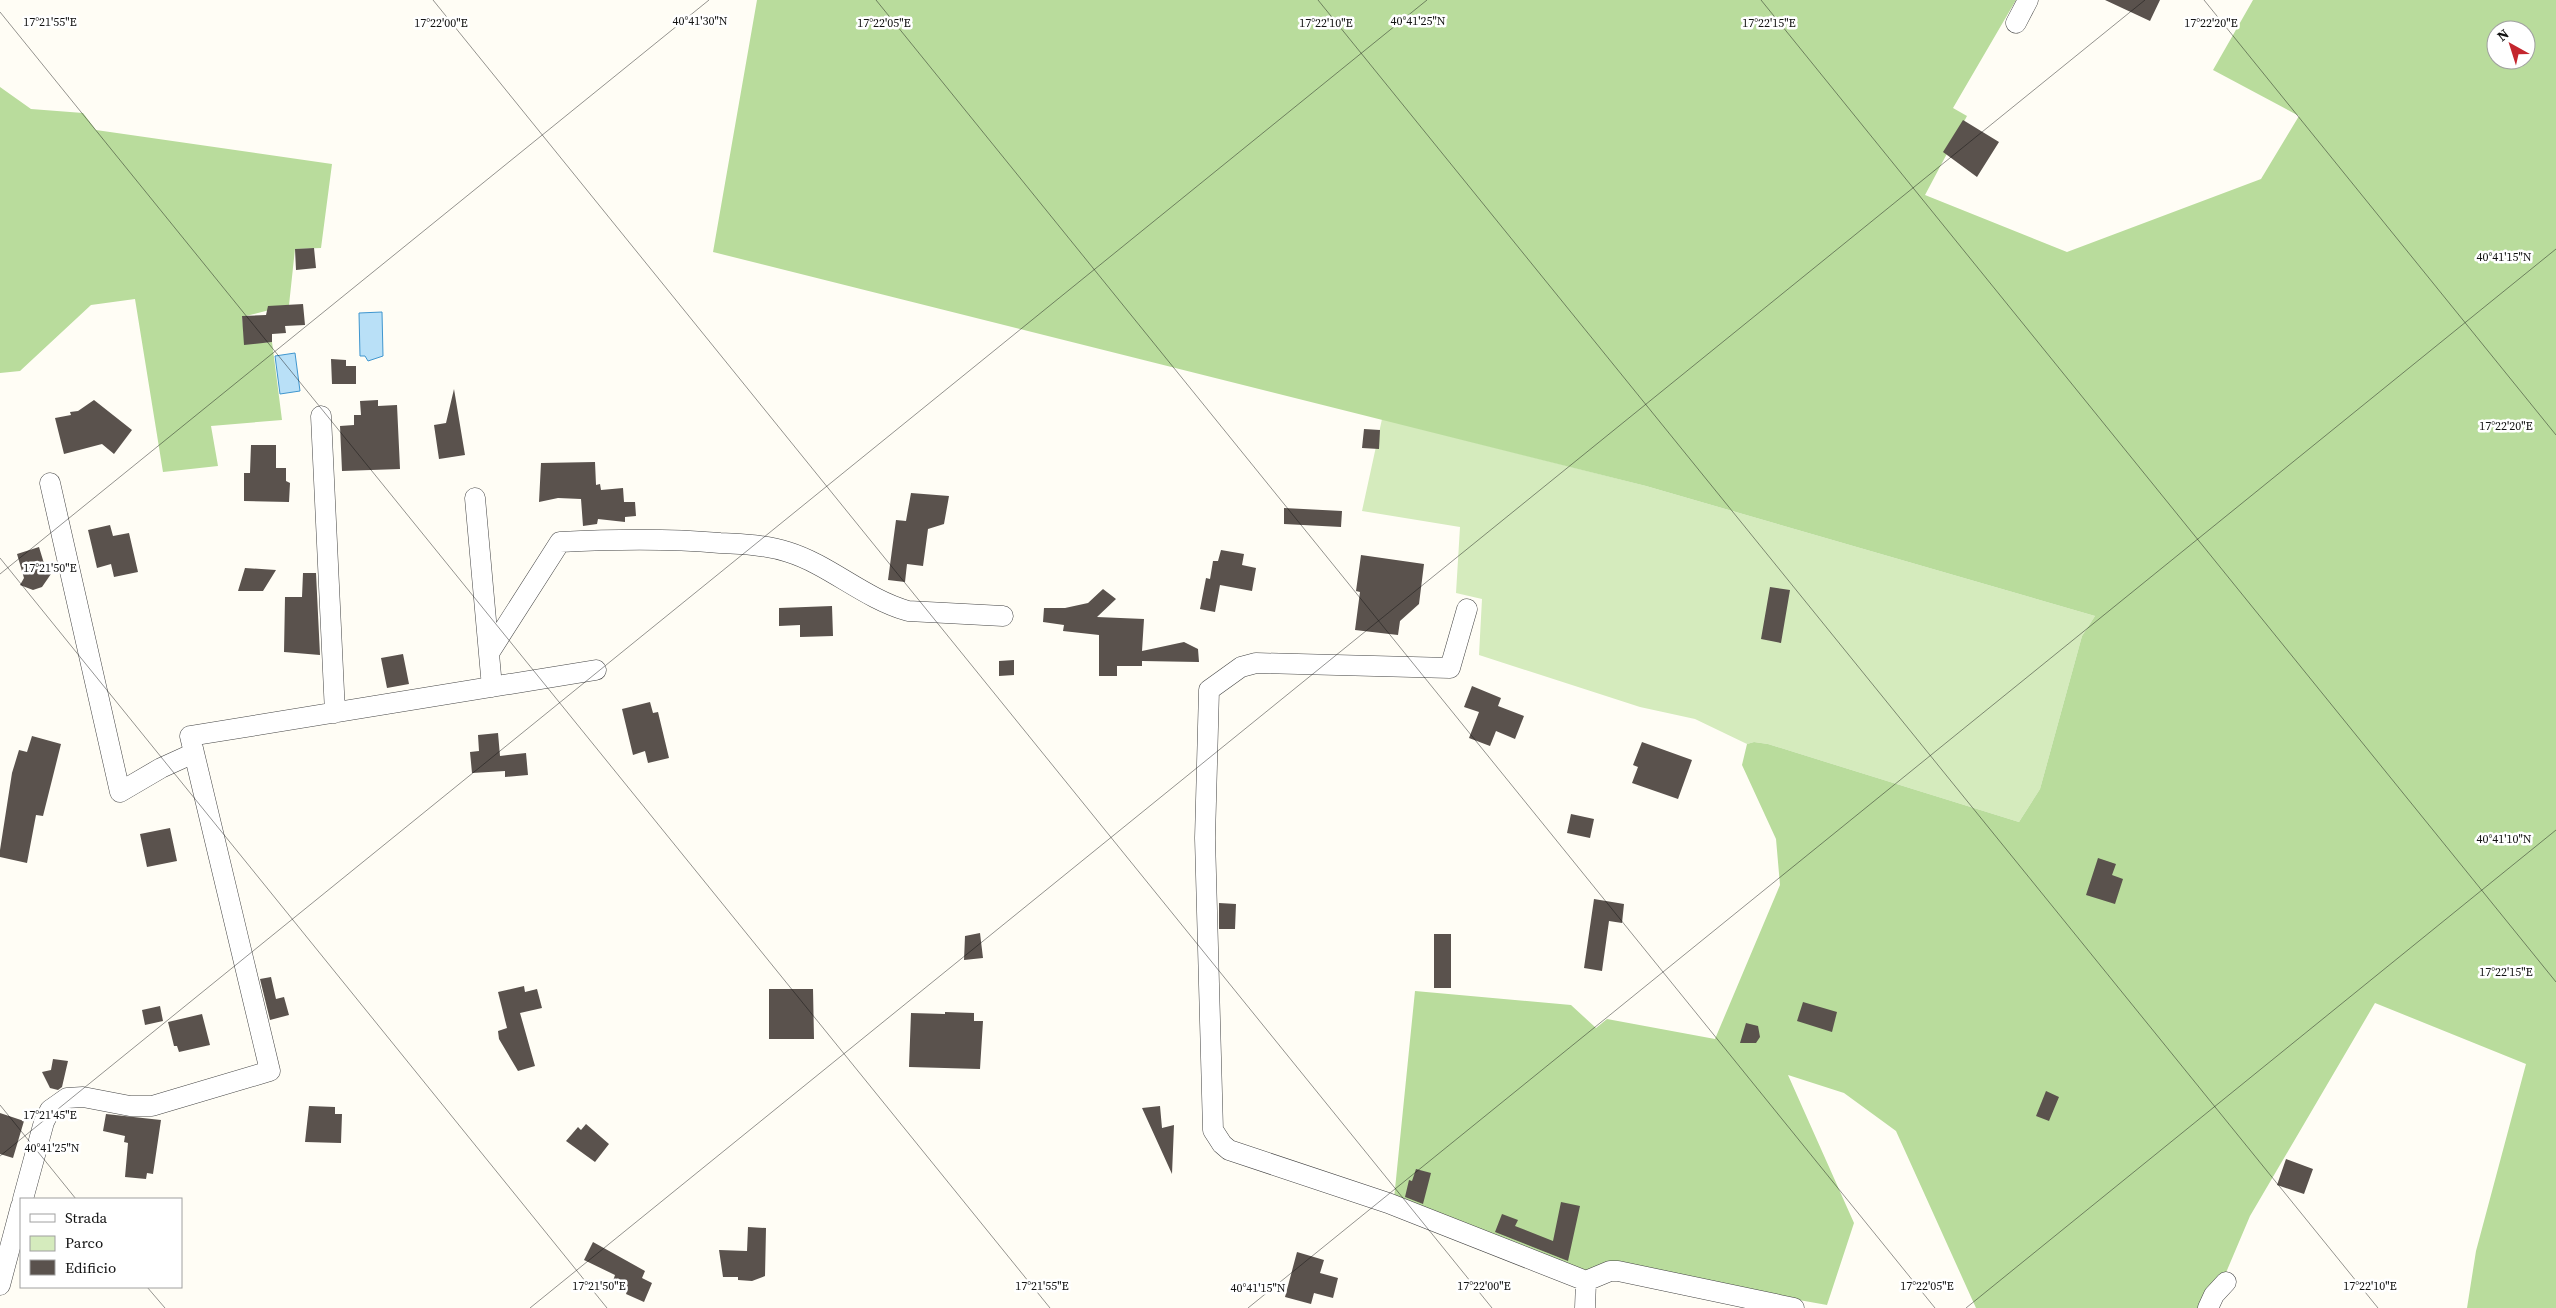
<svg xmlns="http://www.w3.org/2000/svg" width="2556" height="1308" font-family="'Source Serif 4',serif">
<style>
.green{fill:#d5ebbd}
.forest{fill:#b9dc9c;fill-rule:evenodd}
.water{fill:#b9e0f7;stroke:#3f96cf}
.building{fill:#5a524d}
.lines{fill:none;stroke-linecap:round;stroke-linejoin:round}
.street-casing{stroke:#444;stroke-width:21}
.street{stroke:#fff;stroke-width:20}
.ticks{fill:none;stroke:#111;stroke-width:1;stroke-opacity:0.45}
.ticks-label{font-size:12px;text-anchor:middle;fill:#111;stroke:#fff;stroke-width:5;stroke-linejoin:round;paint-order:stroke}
</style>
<rect width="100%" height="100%" fill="#fffdf5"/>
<!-- green -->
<path class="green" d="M1382,419L1646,486L2095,616L2082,636L2040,789L2019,822L1768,744L1754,742L1747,744L1695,719L1640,707L1479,655L1482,599L1456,593L1460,527L1362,511Z"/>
<!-- forest -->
<path class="forest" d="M757,0H2016L1953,108L1967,116L1925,195L2067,252L2261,179L2299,116L2213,70L2253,0H2556V1308H2467L2476,1251L2526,1064L2375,1003L2250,1216L2211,1308H1976L1896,1131L1844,1093L1788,1075L1854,1223L1827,1305L1641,1272L1584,1273L1394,1199L1415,991L1571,1005L1596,1028L1607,1019L1715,1039L1780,885L1776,839L1742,765L1747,744L1754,742L1768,744L2019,822L2040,789L2082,636L2095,616L1646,486L713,252ZM2496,30H2526V60H2496Z
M0,87L31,109L83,113L96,130L332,164L321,248L295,249L289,305L242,317L245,344L272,342L282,420L211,426L218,466L163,472L135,299L91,305L20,371L0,373Z"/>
<!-- water -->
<path class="water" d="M382,312L383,356L368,361L365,356H360L359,313Z
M295,353L300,391L280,394L275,356Z"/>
<!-- building -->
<path class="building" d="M2105,0H2160L2150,21Z
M1963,120L1999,142L1977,177L1943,152Z
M314,248L316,268L296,270L295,249Z
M303,304L305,325L285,326L286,333L272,334V342L244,345L242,316L266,315L268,306Z
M331,359L346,360V366H356V384H332Z
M454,389L465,455L439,459L434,425L446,423Z
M94,400L132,430L114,454L102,444L64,454L55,418L71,415L70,412L78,411Z
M378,400V406L397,405L400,469L342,471L340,426L354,425V415H361L360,401Z
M1364,429L1380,430L1379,449L1362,448Z
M251,445H276V468H286V481L290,483L289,502L244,501V473H250Z
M595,462L596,485L600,484L601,490L623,488L624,502H635L636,516L625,517V522L598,519L597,524L583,526L581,499L558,498L539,502L541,463Z
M911,493L949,496L944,524L928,529L923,566L907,564L905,582L888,580L896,520L906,521Z
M1284,508L1342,511L1341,527L1284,524Z
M110,525L113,536L129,533L138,572L114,577L111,564L97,568L88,530Z
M39,547L46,570L51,574L42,587L33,590L20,585L24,578L17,554Z
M1221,550L1244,554L1242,565L1256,568L1252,591L1220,585L1215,612L1200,609L1206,578L1210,579L1213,561H1218Z
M1361,555L1424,564L1419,604L1400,621L1398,635L1355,630L1360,592L1356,591Z
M245,568L276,570L263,591H238Z
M303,573H316L320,655L284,652L285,597H302Z
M1770,587L1790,590L1781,643L1761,639Z
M1103,589L1116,599L1097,617L1144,619L1142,651L1184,642L1198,649L1199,662L1142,661V666H1117V676H1099V635L1063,631L1064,625L1043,622L1044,608H1065L1088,603Z
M832,606L833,636L800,637V625L779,626V608Z
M403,654L409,684L387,688L381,658Z
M1014,660V675L999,676V661Z
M1472,686L1501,698L1498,706L1524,716L1515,739L1496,731L1490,746L1469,738L1479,712L1464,707Z
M650,702L653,713L658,712L669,758L648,763L645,751L633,755L622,709Z
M498,733L500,756L526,753L528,775L505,777V771L472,773L470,752L479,751L478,735Z
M32,736L61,744L43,816L36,815L27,863L0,857V850L12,773L19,750L27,752Z
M1642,742L1692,760L1678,799L1632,783L1638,767L1633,765Z
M1571,814L1594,819L1590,838L1567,833Z
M170,828L177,861L147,867L140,834Z
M2098,858L2116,864L2112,875L2123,879L2115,904L2086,895Z
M1594,899L1624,904L1622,923L1609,921L1602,971L1584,968Z
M1219,903L1236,904L1235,929H1219Z
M980,933L983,958L964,960L965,936Z
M1434,934H1451V988H1434Z
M271,977L276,999L284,997L289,1015L270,1020L260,979Z
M524,986L525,992L537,989L542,1008L520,1013L535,1066L518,1071L499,1039L498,1031L507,1028L498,992Z
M769,989H813L814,1039H769Z
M1803,1002L1837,1012L1832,1032L1797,1021Z
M160,1006L163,1021L145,1025L142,1010Z
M945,1012L974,1013V1021H983L980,1069L909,1067L911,1013L945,1014Z
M202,1014L210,1045L179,1052L177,1046H174L168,1022Z
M1746,1023L1758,1026L1760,1037L1756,1043H1740Z
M53,1059L68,1061L62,1087L58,1090L50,1088L42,1072L51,1070Z
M2046,1091L2059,1097L2049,1121L2036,1116Z
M309,1106L335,1107V1114H342L341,1143L305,1142Z
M1160,1106L1162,1128L1174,1125L1172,1174L1142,1108Z
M0,1113L24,1121L13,1158L0,1154Z
M106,1114L161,1120L153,1174L147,1173L146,1179L125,1177L128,1143L124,1142L125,1136L103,1131Z
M586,1124L609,1144L595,1162L566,1141L578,1127L581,1130Z
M2286,1159L2313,1169L2304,1194L2277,1185Z
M1416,1169L1431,1173L1423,1204L1405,1197L1409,1180L1412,1181Z
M1561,1202L1580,1206L1568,1261L1495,1232L1502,1214L1518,1220L1515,1226L1553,1241Z
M748,1227L766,1228L765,1276L752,1281L738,1280V1277H723L719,1250L747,1251Z
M593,1242L645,1271L642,1278L652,1283L644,1302L626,1294L627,1291L612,1284L615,1275L584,1260Z
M1297,1252L1324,1260L1320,1273L1338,1278L1333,1298L1314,1293L1311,1304L1285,1297Z"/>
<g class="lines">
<defs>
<path id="street" d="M2016,23L2028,0
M321,416L335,713
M50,483L120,792L161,768L194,753
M475,498L492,687
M1467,609L1450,668L1256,663L1241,667L1209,690L1205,838L1213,1130L1222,1144L1229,1150L1388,1203L1586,1281L1585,1308
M489,653L560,542C614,539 666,538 720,543C743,544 766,545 788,552C830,565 863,598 908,611L1003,616
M23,1199L44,1122L50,1110L67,1098L83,1097L130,1106H152L270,1071L190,736L596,670
M1586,1281L1610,1271H1618L1794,1308
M0,1285L21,1206
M2208,1308L2214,1295L2226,1282"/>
</defs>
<!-- street casing -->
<use href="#street" class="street-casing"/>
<!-- street -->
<use href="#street" class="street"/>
</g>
<!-- ticks -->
<path class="ticks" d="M433,0L1492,1308M876,0L1935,1308M1318,0L2378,1308M1761,0L2556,982M2204,0L2556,435M0,12L1050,1308M0,558L607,1308M0,574L709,0M0,1105L76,1199M0,1156L1427,0M147,1287L165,1308M530,1308L2145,0M1248,1308L2556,249M1966,1308L2556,830"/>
<g class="ticks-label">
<text x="700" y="25">40°41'30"N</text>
<text x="1418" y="25">40°41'25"N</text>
<text x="50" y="26">17°21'55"E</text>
<text x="441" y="27">17°22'00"E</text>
<text x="884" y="27">17°22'05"E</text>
<text x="1326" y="27">17°22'10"E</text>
<text x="1769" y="27">17°22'15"E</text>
<text x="2211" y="27">17°22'20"E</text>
<text x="2504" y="261">40°41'15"N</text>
<text x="2506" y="430">17°22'20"E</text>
<text x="50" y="572">17°21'50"E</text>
<text x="2504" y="843">40°41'10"N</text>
<text x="2506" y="976">17°22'15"E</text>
<text x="50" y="1119">17°21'45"E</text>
<text x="52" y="1152">40°41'25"N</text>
<text x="599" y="1290">17°21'50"E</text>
<text x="1042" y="1290">17°21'55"E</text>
<text x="1484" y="1290">17°22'00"E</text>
<text x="1927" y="1290">17°22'05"E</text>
<text x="2370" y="1290">17°22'10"E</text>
<text x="1258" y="1292">40°41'15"N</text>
</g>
<!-- legend -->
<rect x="20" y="1198" width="162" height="90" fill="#ffffff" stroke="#a0a0a0"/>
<rect x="30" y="1214" width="25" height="8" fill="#ffffff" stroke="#a0a0a0"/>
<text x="65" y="1223" font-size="15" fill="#111111">Strada</text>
<rect x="30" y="1236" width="25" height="15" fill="#d5ebbd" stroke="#a0a0a0"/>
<text x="65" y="1248" font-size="15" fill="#111111">Parco</text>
<rect x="30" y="1260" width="25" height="15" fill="#5a524d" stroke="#a0a0a0"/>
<text x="65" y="1273" font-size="15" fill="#111111">Edificio</text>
<!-- north arrow -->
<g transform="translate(2511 45) rotate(321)"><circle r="24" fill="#ffffff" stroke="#a0a0a0"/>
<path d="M0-4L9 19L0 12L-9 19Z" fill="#c4262e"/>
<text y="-8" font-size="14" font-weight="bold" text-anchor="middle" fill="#111111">N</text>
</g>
</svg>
